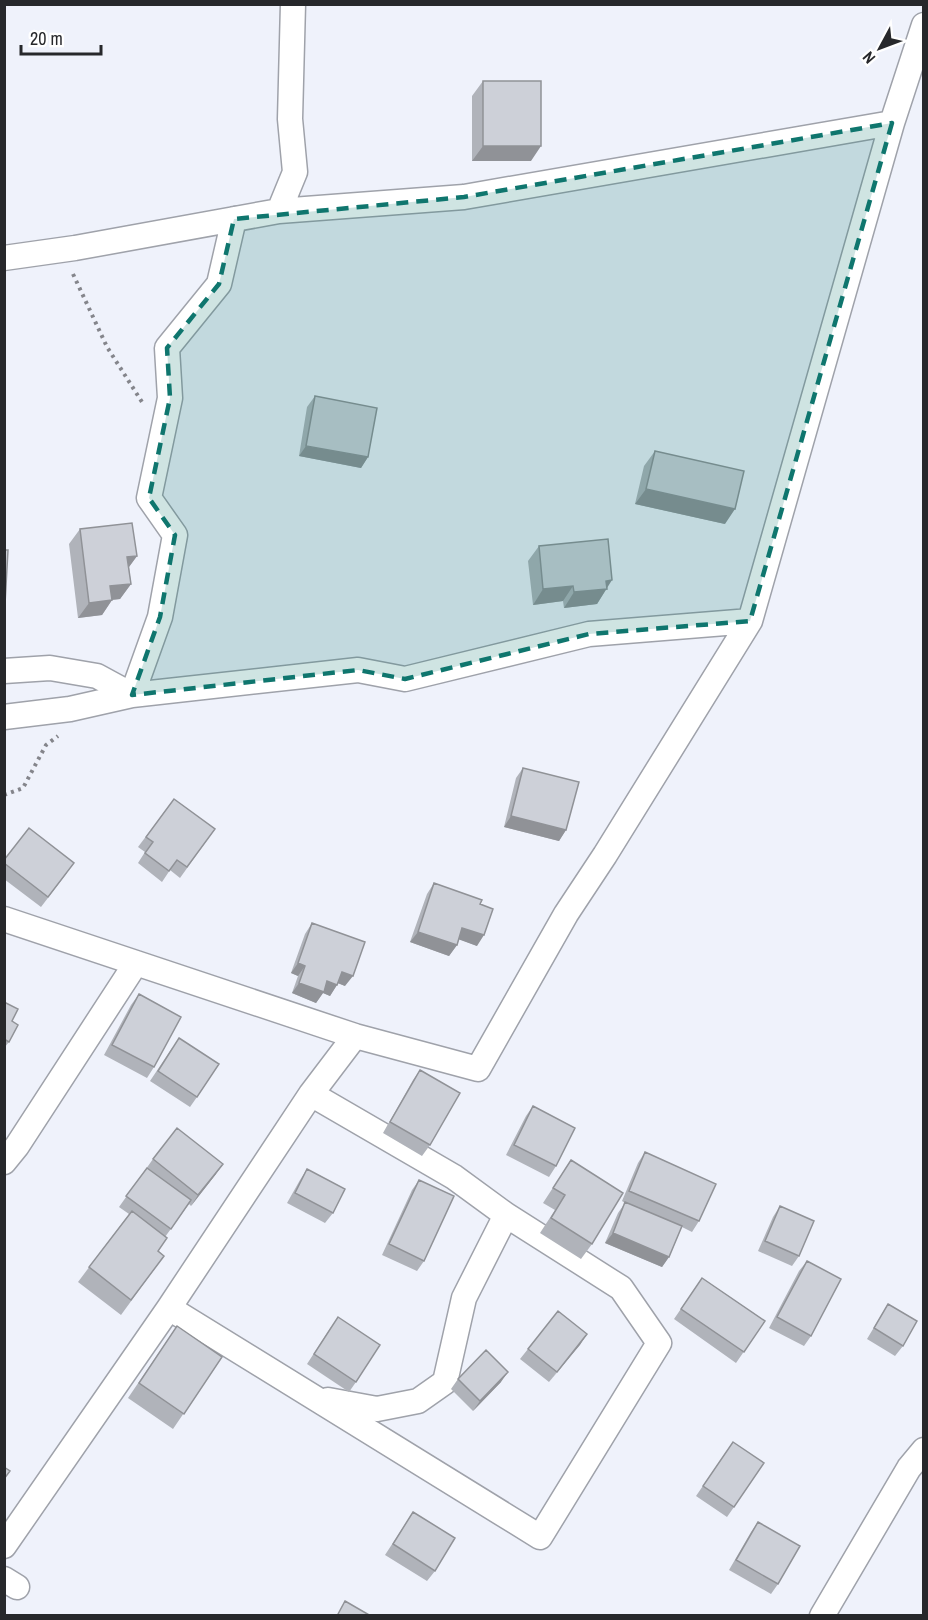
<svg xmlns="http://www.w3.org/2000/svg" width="928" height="1620" font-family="'Archivo Narrow',sans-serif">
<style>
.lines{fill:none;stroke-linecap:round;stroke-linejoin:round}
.minor-casing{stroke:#9fa2aa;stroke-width:27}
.path{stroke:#84858b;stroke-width:4;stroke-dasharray:3 4.5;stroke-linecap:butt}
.minor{stroke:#fff;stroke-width:24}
.wall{fill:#b0b3ba}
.shaded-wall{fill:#909297}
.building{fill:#cdd0d8;stroke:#909297;stroke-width:1.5}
.marked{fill:#0f766e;fill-opacity:0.2;stroke:#0f766e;stroke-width:4.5;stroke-dasharray:12 8;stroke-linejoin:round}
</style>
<rect width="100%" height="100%" fill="#eff2fb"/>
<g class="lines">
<defs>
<path id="minor" d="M279,211L295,172L290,119L293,4
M4,258L75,248L279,211L464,197L892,123
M4,671L50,668L97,676L132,695L160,617L175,535L149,498L170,398L167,348L219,284L234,219
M4,717L70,709L132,695L358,670L405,679L589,634L750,621
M4,919L355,1036L478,1069L566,914L605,855L750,621L892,123L924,25
M4,1162L17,1146L136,963
M169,1308L540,1537L659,1343L621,1288L506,1215L454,1177L311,1094
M328,1400L377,1409L418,1401L445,1382L464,1298L506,1215
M4,1546L169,1308L311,1094L355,1036
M4,1579L17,1587
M822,1616L909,1468L924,1450"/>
</defs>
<!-- minor casing -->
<use href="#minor" class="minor-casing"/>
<!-- path -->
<path class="path" d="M73,274L107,347L142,402
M4,795L23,788L46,745L58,736"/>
<!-- minor -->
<use href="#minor" class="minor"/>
</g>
<!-- wall -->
<path class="wall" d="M483,81L531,161H472V96Z
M315,396L368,457L361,468L299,456L307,407Z
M655,451L725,524L635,504L644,466Z
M80,529L137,556L129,567L131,584L120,599L112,600L102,615L78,618L69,544Z
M539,546L607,588L597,604L564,608L563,601L533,605L528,561Z
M523,768L566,830L559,841L504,827L516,778Z
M174,799L215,829L180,878L170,870L162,882L138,863L145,852L138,847Z
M4,860L67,873L41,907L4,879Z
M434,883L480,904L477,946L459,939L457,945L449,956L410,942L427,894Z
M312,923L345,986L338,983L330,996L323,993L316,1003L292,993L298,976L291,973L305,934Z
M139,994L154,1067L147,1078L104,1055L131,1005Z
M4,1002L12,1021L9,1042L4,1048Z
M172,1048L197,1097L190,1107L150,1081Z
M420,1070L430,1145L422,1156L383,1133L413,1080Z
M533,1106L556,1166L549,1177L506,1155L526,1116Z
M645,1152L699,1221L692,1232L682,1227L669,1257L662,1267L605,1243L618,1213L625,1203L622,1201L638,1163Z
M153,1159L216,1174L191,1206L189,1204L165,1237L158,1251L164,1256L121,1315L78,1282L129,1214L119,1207Z
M571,1160L592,1244L581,1259L540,1233L555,1210L543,1203Z
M307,1169L333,1213L325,1223L287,1203L300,1180Z
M419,1180L424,1261L417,1271L382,1255L412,1190Z
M780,1206L799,1256L792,1266L758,1251L773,1217Z
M807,1261L811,1336L804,1346L769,1328L799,1271Z
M702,1278L765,1321L736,1363L674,1319Z
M888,1304L903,1346L895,1356L867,1339Z
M177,1326L222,1357L173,1429L128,1398Z
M331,1327L356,1382L349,1392L307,1364Z
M587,1334L549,1382L520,1359L528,1349Z
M458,1379L501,1382L473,1411L451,1389Z
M733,1442L734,1507L727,1517L696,1496Z
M413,1512L435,1571L427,1581L385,1555Z
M758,1522L778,1584L771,1594L729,1570L751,1532Z"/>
<!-- shaded-wall -->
<path class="shaded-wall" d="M483,146H541L531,161H472Z
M306,446L368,457L361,468L299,456Z
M646,489L735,509L725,524L635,504Z
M137,556L126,571L127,557Z
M612,580L597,604L564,608L574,592L606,581Z
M131,584L120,599L100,601L110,586Z
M573,586L563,601L533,605L543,589Z
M112,600L102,615L78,618L89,603Z
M511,816L566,830L559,841L504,827Z
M462,928L484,935L477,946L455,938Z
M418,932L457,945L449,956L410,942Z
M298,963L305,966L298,976L291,973Z
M342,972L353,976L345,986L335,982Z
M327,981L337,985L330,996L323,993L316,1003L292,993L299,983Z
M223,1164L216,1174L191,1206L198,1195Z
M613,1233L669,1257L662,1267L605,1243Z
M587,1334L580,1345L549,1382L557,1372Z
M508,1372L501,1382L473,1411L480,1401Z"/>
<!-- building -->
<path class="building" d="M483,81H541V146H483Z
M315,396L377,408L368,457L306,446Z
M655,451L744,471L735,509L646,489Z
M132,523L137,556L127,557L131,584L110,586L112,600L89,603L80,529Z
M608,539L612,580L606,581L607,589L574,592L573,586L543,589L539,546Z
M4,550H8L5,604H4Z
M523,768L579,782L566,830L511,816Z
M174,799L215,829L187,867L177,860L169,871L145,853L153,842L146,837Z
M29,828L74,863L48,897L4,863V860Z
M434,883L482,900L480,904L493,909L484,935L462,928L457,945L418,932Z
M312,923L365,942L353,976L342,972L337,985L327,981L324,992L299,983L305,966L298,963Z
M139,994L181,1017L154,1067L112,1045Z
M4,1002L18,1009L12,1021L18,1025L9,1042L4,1039Z
M179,1038L219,1064L197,1097L158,1071Z
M420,1070L460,1093L430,1145L390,1122Z
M533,1106L575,1128L556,1166L514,1145Z
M177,1128L223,1164L198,1195L153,1159Z
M645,1152L716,1184L699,1221L629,1191Z
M571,1160L623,1193L592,1244L551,1218L565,1195L553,1188Z
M147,1168L191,1200L171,1229L126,1196Z
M307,1169L345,1189L333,1213L295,1193Z
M419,1180L454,1196L424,1261L389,1244Z
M625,1202L682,1226L669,1257L613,1233Z
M780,1206L814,1221L799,1256L765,1241Z
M132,1211L167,1238L158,1251L164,1256L131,1300L89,1267Z
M807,1261L841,1279L811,1336L777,1317Z
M702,1278L765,1321L744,1352L681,1309Z
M888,1304L917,1321L903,1346L874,1328Z
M558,1311L587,1334L557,1372L528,1349Z
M338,1317L380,1345L356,1382L314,1354Z
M177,1326L222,1357L184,1414L139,1383Z
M486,1350L508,1372L480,1401L458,1379Z
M733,1442L764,1463L734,1507L703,1486Z
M4,1467L10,1471L4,1479Z
M413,1512L455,1538L435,1571L393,1544Z
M758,1522L800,1546L778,1584L736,1560Z
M345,1601L371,1616H337Z"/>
<!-- marked area -->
<path class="marked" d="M892,123L750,621L589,634L405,679L358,670L132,695L160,617L175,535L149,498L170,398L167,348L219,284L234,219L464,197Z"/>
<!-- border -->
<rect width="928" height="1620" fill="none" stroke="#27282b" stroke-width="12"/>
<!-- north arrow -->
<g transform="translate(880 48) rotate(229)" stroke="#ffffff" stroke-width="4.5" paint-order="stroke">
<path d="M0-4.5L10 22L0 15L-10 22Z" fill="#27282b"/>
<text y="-9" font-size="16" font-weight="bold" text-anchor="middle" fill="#27282b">N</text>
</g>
<!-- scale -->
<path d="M21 45v9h80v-9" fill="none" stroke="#27282b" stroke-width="3"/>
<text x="30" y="45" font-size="18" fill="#27282b" stroke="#ffffff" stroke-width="4.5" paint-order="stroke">20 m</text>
</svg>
